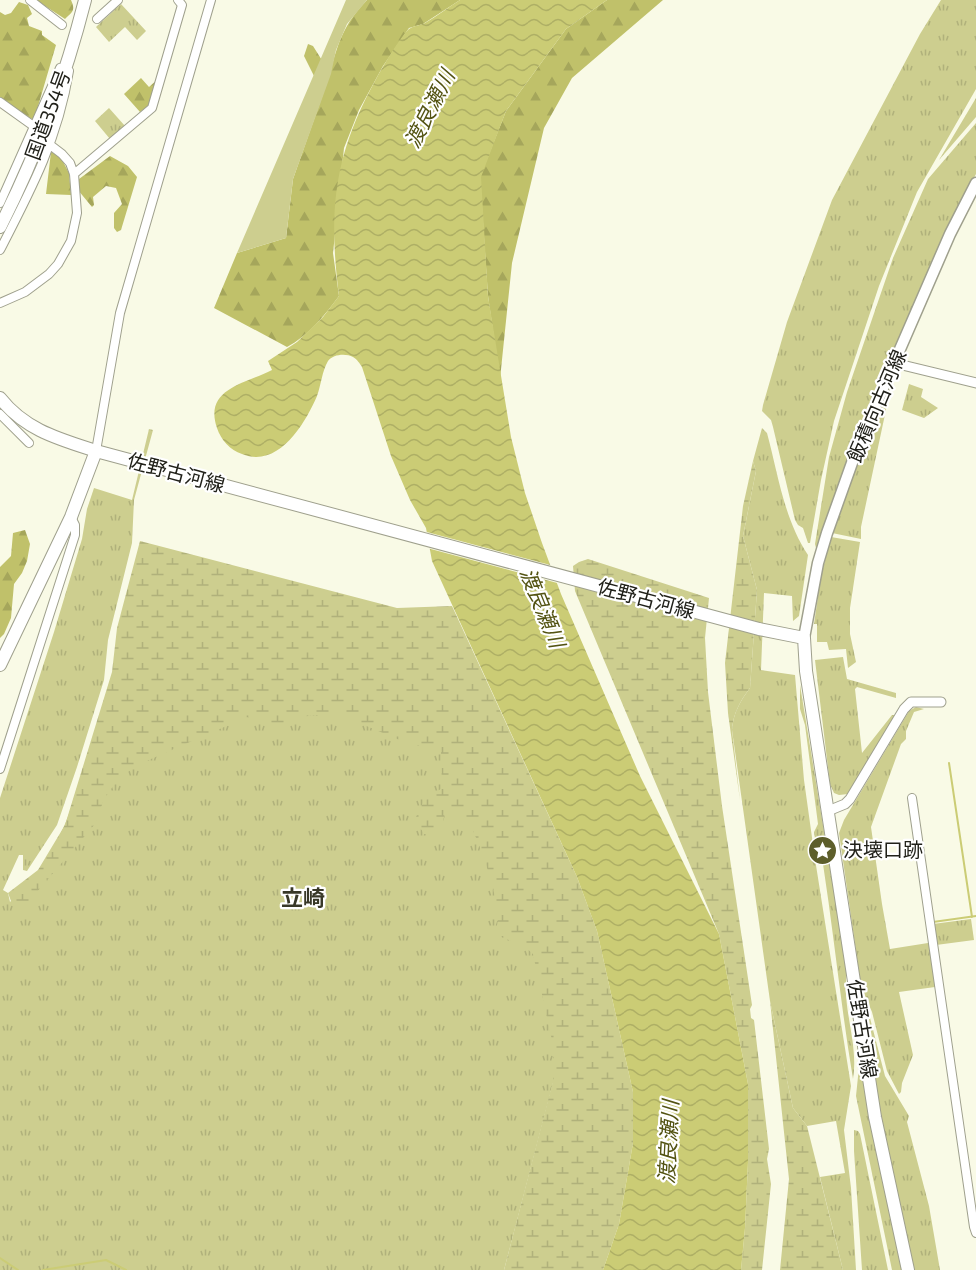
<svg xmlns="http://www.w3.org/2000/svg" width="976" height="1270" font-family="'Exo 2','Noto Sans JP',sans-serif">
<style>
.grass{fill:url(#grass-tufts)}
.forest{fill:url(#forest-firs)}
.wetland{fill:url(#wetland-marsh)}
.pitch{fill:#cdce8f}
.water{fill:url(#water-waves)}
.pier{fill:#f9fae6}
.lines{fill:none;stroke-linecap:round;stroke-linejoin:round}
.stream{stroke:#cbcc75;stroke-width:2}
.minor-casing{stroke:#9fa08d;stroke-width:10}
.tertiary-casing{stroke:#9fa08d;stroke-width:11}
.secondary-casing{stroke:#9fa08d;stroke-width:13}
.primary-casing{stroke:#9fa08d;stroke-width:14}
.trunk-casing{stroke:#9fa08d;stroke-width:14}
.minor{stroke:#fff;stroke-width:8}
.tertiary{stroke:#fff;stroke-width:9}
.secondary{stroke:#fff;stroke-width:10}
.primary{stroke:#fff;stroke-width:12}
.trunk{stroke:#fff;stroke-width:12}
.labels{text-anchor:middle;stroke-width:4.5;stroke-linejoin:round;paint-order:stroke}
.street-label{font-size:20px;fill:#21211a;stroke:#fff}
.poi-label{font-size:20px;fill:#21211a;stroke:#fff;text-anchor:start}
.water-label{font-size:21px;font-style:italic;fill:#535312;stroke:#fff}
.quarter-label{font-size:22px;font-weight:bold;fill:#383828;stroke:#fff}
</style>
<defs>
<pattern id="grass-tufts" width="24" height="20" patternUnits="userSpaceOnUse" patternTransform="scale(1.5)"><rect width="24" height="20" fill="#cdce8f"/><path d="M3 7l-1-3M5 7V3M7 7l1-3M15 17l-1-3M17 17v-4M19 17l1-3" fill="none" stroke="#b0b17b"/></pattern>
<pattern id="forest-firs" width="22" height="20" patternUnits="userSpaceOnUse" patternTransform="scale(1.5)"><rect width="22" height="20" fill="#c0c16a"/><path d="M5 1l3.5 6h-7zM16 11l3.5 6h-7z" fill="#a5a65b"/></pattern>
<pattern id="wetland-marsh" width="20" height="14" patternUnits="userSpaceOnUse" patternTransform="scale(1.5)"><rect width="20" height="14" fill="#cdce8f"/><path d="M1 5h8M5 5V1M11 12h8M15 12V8" fill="none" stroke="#b0b17b"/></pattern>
<pattern id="water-waves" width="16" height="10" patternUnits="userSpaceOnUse" patternTransform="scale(1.5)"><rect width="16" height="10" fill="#cbcc75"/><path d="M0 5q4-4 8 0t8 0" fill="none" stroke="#aeaf65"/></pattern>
</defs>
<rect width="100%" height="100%" fill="#f9fae6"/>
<!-- grass -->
<path class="grass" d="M941,0H976V89L917,192L879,286L834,421L821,480L810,543H808L803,528L798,525L795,520L773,427L771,420L762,411L763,405L787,322L832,200L920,34Z
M121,4L146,31L137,40L125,27L109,42L96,27Z
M976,98V117L939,160Z
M109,108L125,126L110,139L95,121Z
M976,123V174L949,226L817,552L815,544L829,457L847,392L893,258L928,179Z
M893,377L861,527V539L832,533L871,426Z
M909,384L923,389L921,397L938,408L924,418L902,410Z
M762,428L767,433C778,474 784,519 808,555L799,616L793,621L792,596L764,593L761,670L795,675L804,780L815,859L851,1086L844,1130L851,1188L856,1270H843L820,1177L845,1173L836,1121L807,1126L793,1108L770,1001L732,730C733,714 740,701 750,688L757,590L743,536L756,471L753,461Z
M149,429L153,430L134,500L132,543L108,640L104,680L77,767L57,825L27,871L23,870V855H19L3,890L8,893L10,902C33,881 53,852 65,824C70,813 73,800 77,788L257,686L465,745L537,932L560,1056L504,1270H0V798L54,632L82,539L87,509L94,488L132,500Z
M831,537L860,542L850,608V634L856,662L848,668L846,649L829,650L827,642H817V624H814L821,576Z
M843,657L847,679L896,693V698L857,687L855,689L862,753L892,715H895L848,794L839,795L834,793L830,784L815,660Z
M800,685L847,971C841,1007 859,1043 853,1079C841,1007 834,936 823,864L818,860L814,832L818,824L805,725L800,709Z
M916,707L924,709L914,712L906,731V739L901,744L871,827L882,904L890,949L928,943L929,941L936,984L935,987L899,992L913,1055L902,1083L901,1092L899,1094L887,1071L872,1012L861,986L839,833L844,820L909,711Z
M971,919L974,940L936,945L933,924Z
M862,1001L870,1018L885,1076L909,1116L907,1122L929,1206L940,1270H913L878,1106L875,1074Z
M854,1006L903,1270H892L856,1096L859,1067Z
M854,1130L858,1131L860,1134L888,1270H862L854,1151Z"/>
<!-- forest -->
<path class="forest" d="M36,0H71C76,11 72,12 65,19Z
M367,0H460L423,24L409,28L383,66L359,110L344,148L333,253L339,296C325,315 308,336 287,347L214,308L237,253L286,238L293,179L323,94L304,56L308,44L313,46L330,73C338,42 344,24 367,0Z
M607,0H663L572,78L544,128L512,263L500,379L488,296L480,177L506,111L566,29Z
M19,2L28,5L32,14L27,18L29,26L42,31V35L56,45L34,120L26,116L0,97V12L5,15L11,13Z
M141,78L149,87L158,79L149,105L140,112L124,94Z
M51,152L60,156L69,173L71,195L46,194Z
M110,156L128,166L137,177L121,230L117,232L114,228V213L122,204L116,188L106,186L93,197L94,205L92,207L78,190L79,179Z
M25,530L30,544L27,561L22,573L14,584L11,618L4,634L0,638V567L11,556L13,533Z"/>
<!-- wetland -->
<path class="wetland" d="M753,461L756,471L743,536L757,590L750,688C740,701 733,714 732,730L740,800L728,713L725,663L743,506Z
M140,541L397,608L452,606L577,877L597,931L633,1092V1143L619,1224L603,1270H504L553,1081V1045L533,954L524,946L496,935C496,928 499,919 498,912C495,891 478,830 463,816C459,812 452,810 446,808L440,835L424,834L415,819L424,801L442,788L441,752L397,739L336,713L299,717L283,729L268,727L247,717L135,766L116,782L104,799L95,824L24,907L14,909L8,893L38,870L65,825L112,672L117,628Z
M588,559L709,598L705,638L708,692L722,806L752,1005L750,1009L751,1018L754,1020L769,1149L767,1159L771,1184L762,1270H741L745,1228L748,1162V1084L719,934L575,591L573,566L579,562Z
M770,1001L793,1108L807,1126L843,1270H780L789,1179Z"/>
<!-- pitch -->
<path class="pitch" d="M346,0H367L347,24L336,50L331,74L293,179L286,238L237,253Z"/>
<!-- water -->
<path class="water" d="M460,0H607L566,29L506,111L481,177L488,296L511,437L525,493L542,543L561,594L640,776L719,934L748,1084V1162L745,1228L741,1270H603L619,1224L633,1143V1092L597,931L577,877L432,561L426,528L410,500L391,456L362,367C360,364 357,359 353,357C346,353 333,354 328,361C322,371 321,385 317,396C305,424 278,469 242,454C230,450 221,440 217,428C203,388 248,383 272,370L268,361L297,342L323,317L339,296C328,210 334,155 376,79C382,68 400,37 409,29C413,26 421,25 425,23C437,16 449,7 460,0Z"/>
<!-- pier -->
<path class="pier" d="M423,531L554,566L561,584L427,548Z"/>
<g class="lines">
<!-- stream -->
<path class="stream" d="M949,763L972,917
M933,922L976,916
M0,1258L18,1270
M43,1270L106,1260L126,1270"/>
<defs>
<path id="minor" d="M30,0L62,25
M97,19L118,0
M0,102L32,125L41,138L62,154L70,163L74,174L77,213L71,241L58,264L49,274L25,292L0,303
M74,174L152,108L182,5L178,0
M0,203L60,68
M0,250C31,190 58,139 69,71
M0,414L29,443
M96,451L120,313L211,0
M0,769L75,535V525L71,517
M912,798L974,1227L976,1233"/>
<path id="tertiary" d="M894,363L976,383
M828,811L845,804L850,799L904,709L911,702H941"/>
<path id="secondary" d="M804,638L818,563L827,533L858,446L950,234L976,183"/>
<path id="primary" d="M0,665L71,517L96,451L759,629L804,638L806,671L875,1117L908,1270"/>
<path id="trunk" d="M0,227C37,154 65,79 85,0
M0,398C25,430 59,439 96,451"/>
</defs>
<!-- minor casing -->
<use href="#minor" class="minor-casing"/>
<!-- tertiary casing -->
<use href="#tertiary" class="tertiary-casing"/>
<!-- secondary casing -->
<use href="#secondary" class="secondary-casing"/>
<!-- primary casing -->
<use href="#primary" class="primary-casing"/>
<!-- trunk casing -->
<use href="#trunk" class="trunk-casing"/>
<!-- minor -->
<use href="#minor" class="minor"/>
<!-- tertiary -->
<use href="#tertiary" class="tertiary"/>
<!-- secondary -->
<use href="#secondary" class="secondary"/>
<!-- primary -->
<use href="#primary" class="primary"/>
<!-- trunk -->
<use href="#trunk" class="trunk"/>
</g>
<!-- icons -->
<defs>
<symbol id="sight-disc" viewBox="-11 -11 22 22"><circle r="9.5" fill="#5d5e2b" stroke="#fff"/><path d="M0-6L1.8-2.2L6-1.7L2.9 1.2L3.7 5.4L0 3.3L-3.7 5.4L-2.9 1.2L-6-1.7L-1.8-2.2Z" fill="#fff"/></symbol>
</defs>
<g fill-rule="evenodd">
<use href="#sight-disc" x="806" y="834" width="33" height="33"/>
</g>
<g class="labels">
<!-- street labels -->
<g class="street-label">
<text transform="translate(48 115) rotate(-70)" y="7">国道354号</text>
<text transform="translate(877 406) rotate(-67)" y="7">飯積向古河線</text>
<text transform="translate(176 473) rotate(15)" y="7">佐野古河線</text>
<text transform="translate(646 599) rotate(15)" y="7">佐野古河線</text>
<text transform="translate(862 1029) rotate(81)" y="7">佐野古河線</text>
</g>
<!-- poi labels -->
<g class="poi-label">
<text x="843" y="857">決壊口跡</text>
</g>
<!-- water labels -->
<g class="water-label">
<text transform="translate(430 109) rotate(-63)" y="7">渡良瀬川</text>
<text transform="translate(542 608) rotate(68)" y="7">渡良瀬川</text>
<text transform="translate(669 1142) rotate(-87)" y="7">渡良瀬川</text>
</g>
<!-- quarter labels -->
<g class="quarter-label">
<text x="303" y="906">立崎</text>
</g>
</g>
</svg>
